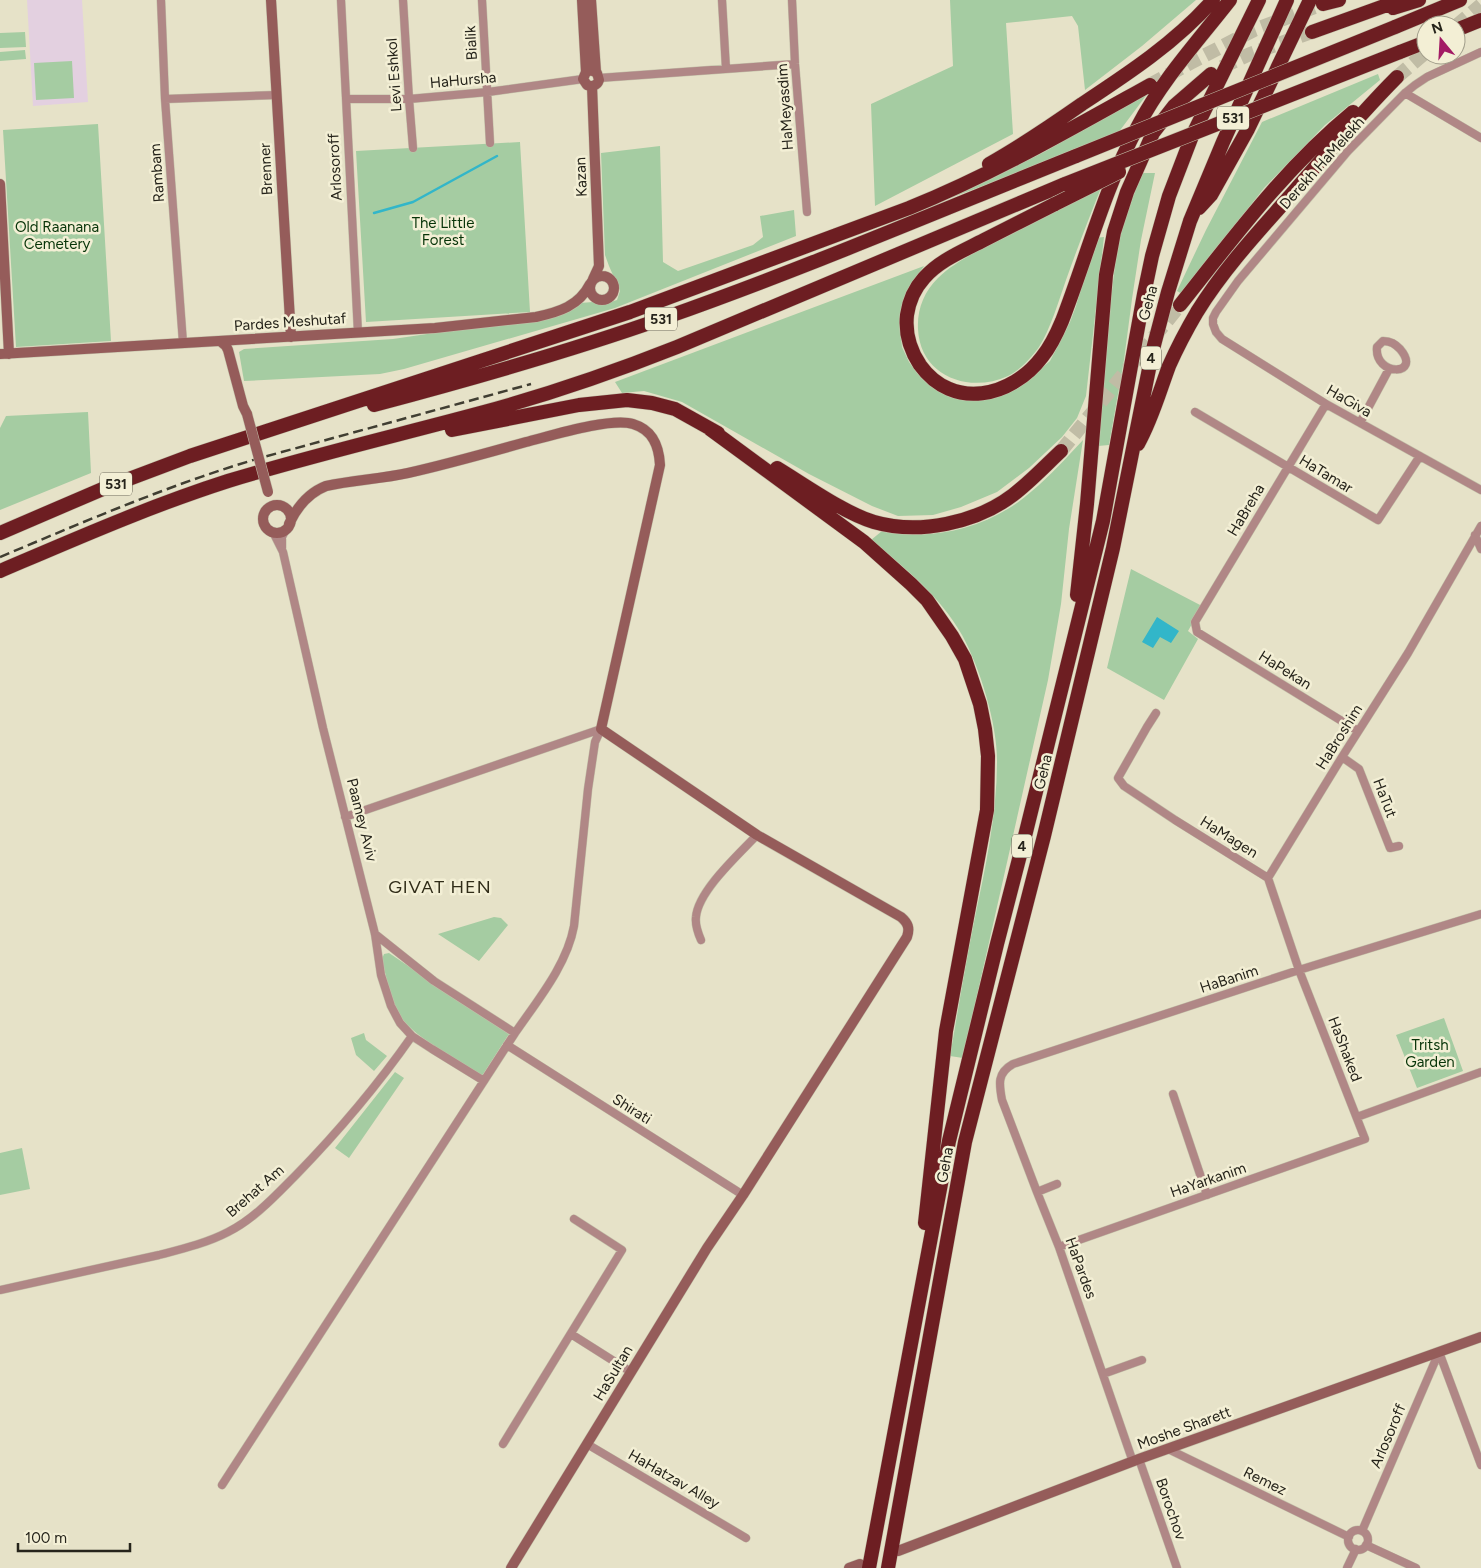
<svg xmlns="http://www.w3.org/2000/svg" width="1481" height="1568" font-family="Figtree,sans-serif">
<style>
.education{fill:#e3d0e0}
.green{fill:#a5cca2}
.water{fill:#32b6c9}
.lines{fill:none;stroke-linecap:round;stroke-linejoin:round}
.stream{stroke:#32b6c9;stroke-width:2.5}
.highway-tunnel{stroke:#c0bca5;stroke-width:14;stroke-dasharray:14 7;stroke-linecap:butt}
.street-casing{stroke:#c3c0a9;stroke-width:9}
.secondary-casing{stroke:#c3c0a9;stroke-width:11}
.highway-casing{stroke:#c3c0a9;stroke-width:15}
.street{stroke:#b08786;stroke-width:8}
.secondary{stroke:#955c5a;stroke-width:10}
.highway{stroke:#6d1e22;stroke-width:14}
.rail{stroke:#403e32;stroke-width:2.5;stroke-dasharray:10 5;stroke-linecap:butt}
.secondary-bridge-casing{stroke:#c3c0a9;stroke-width:11;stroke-linecap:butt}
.highway-bridge-casing{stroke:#c3c0a9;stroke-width:15;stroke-linecap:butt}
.secondary-bridge{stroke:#955c5a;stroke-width:10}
.highway-bridge{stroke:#6d1e22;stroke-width:14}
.labels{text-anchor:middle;stroke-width:5;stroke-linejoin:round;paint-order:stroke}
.shield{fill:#f3efd5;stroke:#646153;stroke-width:1}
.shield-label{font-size:14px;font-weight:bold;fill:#26241b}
.street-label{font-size:15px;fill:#26241b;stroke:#f3efd5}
.park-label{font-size:15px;fill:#073408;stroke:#f3efd5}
.quarter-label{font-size:18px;letter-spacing:1px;fill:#302c18;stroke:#f3efd5}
</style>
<rect width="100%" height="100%" fill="#e6e2c8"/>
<!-- education -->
<path class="education" d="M27,0H82L88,102L33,106Z"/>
<!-- green -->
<path class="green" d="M950,0H1196L1142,46L1085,90L1078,26L1072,16L1006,23L1013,134L875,206L871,104L953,66Z
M25,32L26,47L0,48V33Z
M25,50L26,59L0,61V52Z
M72,61L74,98L36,100L34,63Z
M1378,74L1380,80L1325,125L1264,188L1182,294L1177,291L1206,230L1262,122Z
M1151,89L1118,133L1046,163L950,198L1046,151Z
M98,124L111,341L16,347L3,130Z
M520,142L530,312L366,322L356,151Z
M660,146L663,262L678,271L753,245L763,237L760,216L794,210L796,236L615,308L404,369L380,374L244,381L239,352L244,349L393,339L549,316L580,303L593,302L604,304L617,300L620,291L609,266L605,255L601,153Z
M1139,173H1155L1141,240L1132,299L1124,360L1109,445L1098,446L1106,343L1116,256L1122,220Z
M1101,188C1089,218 1077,249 1066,280C1059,300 1050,330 1039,347C1032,357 1019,371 1008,376C969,394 920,376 918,329C917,309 924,292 938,278C948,268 960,261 972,254Z
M1104,237L1086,396L1077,418L1062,437L1029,468L997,492L961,507L933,515L898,516L872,506L809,474L682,402L644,391L622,393L615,382L924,266L909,288L900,327L902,347L909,362L918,374L930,384L963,399L1036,373L1050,361L1070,322L1076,306L1094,238Z
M88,412L91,473L0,510V428L6,416Z
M1083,440L1069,529L1061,604L1048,680L963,1058L950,1056C958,1011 965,966 974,922C985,869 997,816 997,761C997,723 980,668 962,635C940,596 904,567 871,540L882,531C934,542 992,527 1032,491C1050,476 1067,457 1083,440Z
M1131,569L1202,606L1188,631L1198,639L1164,700L1107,668Z
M494,917L501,918L508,925L479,961L438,934Z
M389,953L509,1034L482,1076C460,1062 410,1035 399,1014C390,997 386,977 382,959L384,954Z
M1444,1018L1463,1071L1417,1088L1396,1035Z
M364,1033L366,1040L387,1056L374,1071L356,1055L351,1038Z
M395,1072L404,1078L349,1158L335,1148Z
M22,1148L30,1189L0,1195V1153Z"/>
<!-- water -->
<path class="water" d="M1157,617L1179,631L1171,643L1160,637L1153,648L1142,642Z"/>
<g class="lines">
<!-- stream -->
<path class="stream" d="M374,213L413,202L497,156"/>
<!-- highway-tunnel -->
<path class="highway-tunnel" d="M1456,26L1481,5
M1222,67L1250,54L1312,32
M1397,77L1426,52
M1150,85L1190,63L1254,30L1323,4
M1061,451L1180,305"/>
<defs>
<path id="street" d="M161,0L165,99L183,343
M341,0L358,333
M403,0L409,99L413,148
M482,0L490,143
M722,0L726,69
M792,0L795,64L807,212
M1481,52L1427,77L1415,85L1405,93L1348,151L1238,281L1216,312L1213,318V324L1216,332L1222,339L1326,404L1481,490
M599,78L795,64
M1405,93L1481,138
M165,99L277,95
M346,99H409L488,92L583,79
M1383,341C1391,341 1395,344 1400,349C1423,376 1374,377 1377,347Z
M1326,404L1195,622L1197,632L1358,731
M1195,412L1378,520L1420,456
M1360,423L1389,369
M273,532L283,552L323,728L375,934L381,975L391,1006L400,1023L412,1036L432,1049L484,1081
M1475,535L1481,549
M282,548V537L286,529
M1156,713L1147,727L1118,778L1124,786L1175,820L1268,878
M1342,757L1359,769L1390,848L1399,846
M345,817L601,729
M375,934L434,981L515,1033
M701,940C698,933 695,924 696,917C698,891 739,854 757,835
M507,1045L743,1195
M1173,1094L1207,1195
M1357,1117L1481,1072
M1037,1192L1057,1184
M1059,1247L1365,1139L1299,970L1268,878L1342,757L1408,653L1481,526
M0,1290L159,1255C182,1249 207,1243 228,1232C254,1219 275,1196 295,1176C337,1133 377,1086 412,1036
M571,1334L631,1372
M1439,1352L1481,1465
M1103,1374L1142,1360
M503,1444L622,1250L574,1219
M587,1444L746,1538
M1168,1449L1349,1537
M1139,1459L1177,1568
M1133,1462L1059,1247L1037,1192L1002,1100C999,1084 997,1073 1013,1064L1299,970L1481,914
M222,1485L515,1033C537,1001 567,965 574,926L588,789L595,742L601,729
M1348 1540a10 10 0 1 1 20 0a10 10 0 1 1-20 0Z
M1362,1531L1439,1352
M1366,1545L1416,1568
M1347,1568L1356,1549"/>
<path id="secondary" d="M271,0L291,337
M582,0L586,72L583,79L587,85C592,87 597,86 599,80L597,73L591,70L586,72
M591,0L596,72
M592,86L599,266L593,279
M0,184L9,354
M590 288a12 12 0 1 1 24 0a12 12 0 1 1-24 0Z
M220,341L226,346L228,350L243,406L247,414
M0,354L435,328L536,317C559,312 579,306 590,284
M263 519a14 14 0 1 1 28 0a14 14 0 1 1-28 0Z
M289,524C297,507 308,493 326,486C353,480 381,479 408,473C448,464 487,453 526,442C550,436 611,417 633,424C653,430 659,446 660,465L601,729L757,835L901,917C908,923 910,928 907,937L743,1195L707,1248L511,1568
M898,1551L1139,1459L1481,1337
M849,1568L860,1564"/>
<path id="highway" d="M1323,4L1339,0
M1393,8L1419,0
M1395,27L1460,0
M1456,30L1481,20
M1312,32L1401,0
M1400,52L1426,42
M989,164C1021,146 1052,125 1082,104C1129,73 1176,42 1213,0
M1055,204C1031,216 1008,228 984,240C963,251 940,260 924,278C914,289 909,301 907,315C905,333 910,350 920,365C953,411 1012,397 1042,357C1051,346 1057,333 1062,321C1087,256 1105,187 1138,126C1162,80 1198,41 1230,0
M1199,208L1211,195L1248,129L1310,0
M1180,305C1234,237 1285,168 1353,112
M374,405C472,379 568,352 664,318C803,269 939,211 1076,156
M710,429L864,542L911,584L927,600L952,636L965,659L980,704L985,729L988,756L987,810L946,1031L925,1223
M452,430L579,405L627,400L652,403L675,409L718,433
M1138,444C1152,419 1159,393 1169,366C1177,348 1187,329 1197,312C1223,270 1257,233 1290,196C1325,156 1359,115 1397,77
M777,468C805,485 844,513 874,522C919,535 976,523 1013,495C1030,482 1045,466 1061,451
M0,533L105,488L190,456L630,312L909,208C993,174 1071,129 1150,85
M0,571C75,539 150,506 228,481C313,455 399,435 484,412C550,394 614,372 677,347L1065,184
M1077,595L1087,504L1106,275L1114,232L1127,192L1153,133L1174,106L1211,74
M869,1568L949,1141L997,944L1026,832L1103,521L1144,294L1152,256L1169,196L1192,136L1259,0
M888,1568L965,1142L1044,836L1113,548L1153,349L1168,292L1190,221L1223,142L1287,0"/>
</defs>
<!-- street casing -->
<use href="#street" class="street-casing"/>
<!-- secondary casing -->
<use href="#secondary" class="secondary-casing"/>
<!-- highway casing -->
<use href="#highway" class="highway-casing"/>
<!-- street -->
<use href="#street" class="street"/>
<!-- secondary -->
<use href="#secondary" class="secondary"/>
<!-- highway -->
<use href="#highway" class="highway"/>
<!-- rail -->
<path class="rail" d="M0,557C86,521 171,484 260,458L531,384"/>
<defs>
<path id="secondary-bridge" d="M247,414L268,492"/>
<path id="highway-bridge" d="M1076,156L1395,27
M1065,184L1400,52
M1055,204L1119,172"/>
</defs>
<!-- secondary-bridge casing -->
<use href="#secondary-bridge" class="secondary-bridge-casing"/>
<!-- highway-bridge casing -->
<use href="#highway-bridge" class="highway-bridge-casing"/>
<!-- secondary-bridge -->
<use href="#secondary-bridge" class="secondary-bridge"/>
<!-- highway-bridge -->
<use href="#highway-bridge" class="highway-bridge"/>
</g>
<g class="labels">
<!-- shield labels -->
<g class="shield">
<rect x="1217" y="106.5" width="32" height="23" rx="4"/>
<rect x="645" y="307.5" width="32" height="23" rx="4"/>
<rect x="1141" y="346.5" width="20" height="23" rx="4"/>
<rect x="100" y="472.5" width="32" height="23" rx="4"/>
<rect x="1012" y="834.5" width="20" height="23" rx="4"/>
</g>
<g class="shield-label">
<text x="1233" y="123">531</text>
<text x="661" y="324">531</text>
<text x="1151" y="363">4</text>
<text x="116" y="489">531</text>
<text x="1022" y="851">4</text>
</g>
<!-- street labels -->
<g class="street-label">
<text transform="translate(471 43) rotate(-93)" y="5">Bialik</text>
<text transform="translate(394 75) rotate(-94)" y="5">Levi Eshkol</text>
<text transform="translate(463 80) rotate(-5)" y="5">HaHursha</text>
<text transform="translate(785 107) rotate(-94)" y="5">HaMeyasdim</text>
<text transform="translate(1322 163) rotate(-48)" y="5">Derekh HaMelekh</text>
<text transform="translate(335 167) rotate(-93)" y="5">Arlosoroff</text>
<text transform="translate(266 169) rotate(-93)" y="5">Brenner</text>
<text transform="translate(157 173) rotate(-94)" y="5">Rambam</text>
<text transform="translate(581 177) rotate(-92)" y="5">Kazan</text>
<text transform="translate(1148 303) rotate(-75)" y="5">Geha</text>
<text transform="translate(290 322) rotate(-4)" y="5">Pardes Meshutaf</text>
<text transform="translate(1349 401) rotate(30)" y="5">HaGiva</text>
<text transform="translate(1326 474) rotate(31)" y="5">HaTamar</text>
<text transform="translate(1246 510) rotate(-59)" y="5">HaBreha</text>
<text transform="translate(1285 670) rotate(32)" y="5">HaPekan</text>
<text transform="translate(1339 737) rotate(-58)" y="5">HaBroshim</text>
<text transform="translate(1043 772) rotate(-77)" y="5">Geha</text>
<text transform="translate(1385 798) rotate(69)" y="5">HaTut</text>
<text transform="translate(362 820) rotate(76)" y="5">Paamey Aviv</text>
<text transform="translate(1229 837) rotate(32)" y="5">HaMagen</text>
<text transform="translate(1229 979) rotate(-18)" y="5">HaBanim</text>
<text transform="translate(1345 1049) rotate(69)" y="5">HaShaked</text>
<text transform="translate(632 1109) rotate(32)" y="5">Shirati</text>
<text transform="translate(945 1165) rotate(-80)" y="5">Geha</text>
<text transform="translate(1208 1180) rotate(-19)" y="5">HaYarkanim</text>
<text transform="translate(255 1191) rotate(-41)" y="5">Brehat Am</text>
<text transform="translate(1081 1268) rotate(70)" y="5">HaPardes</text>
<text transform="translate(613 1373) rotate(-59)" y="5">HaSultan</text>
<text transform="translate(1184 1428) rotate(-20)" y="5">Moshe Sharett</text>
<text transform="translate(1388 1436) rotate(-67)" y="5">Arlosoroff</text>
<text transform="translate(674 1479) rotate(30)" y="5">HaHatzav Alley</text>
<text transform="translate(1265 1481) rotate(26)" y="5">Remez</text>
<text transform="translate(1171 1509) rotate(71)" y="5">Borochov</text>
</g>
<!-- park labels -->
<g class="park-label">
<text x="443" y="228">The Little<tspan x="443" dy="17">Forest</tspan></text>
<text x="57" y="232">Old Raanana<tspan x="57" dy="17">Cemetery</tspan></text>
<text x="1430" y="1050">Tritsh<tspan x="1430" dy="17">Garden</tspan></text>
</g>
<!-- quarter labels -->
<g class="quarter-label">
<text x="440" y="893">GIVAT HEN</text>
</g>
</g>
<!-- north arrow -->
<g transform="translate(1441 40) rotate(342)"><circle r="24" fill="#f3efd5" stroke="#a19e8b"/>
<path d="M0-4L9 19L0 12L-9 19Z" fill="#a31b64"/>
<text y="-8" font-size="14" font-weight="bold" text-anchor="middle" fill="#26241b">N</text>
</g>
<!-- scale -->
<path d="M18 1543v8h112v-8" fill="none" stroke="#26241b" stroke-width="2.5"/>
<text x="25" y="1543" font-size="15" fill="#26241b" stroke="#f3efd5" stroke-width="4" paint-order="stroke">100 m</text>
</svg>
